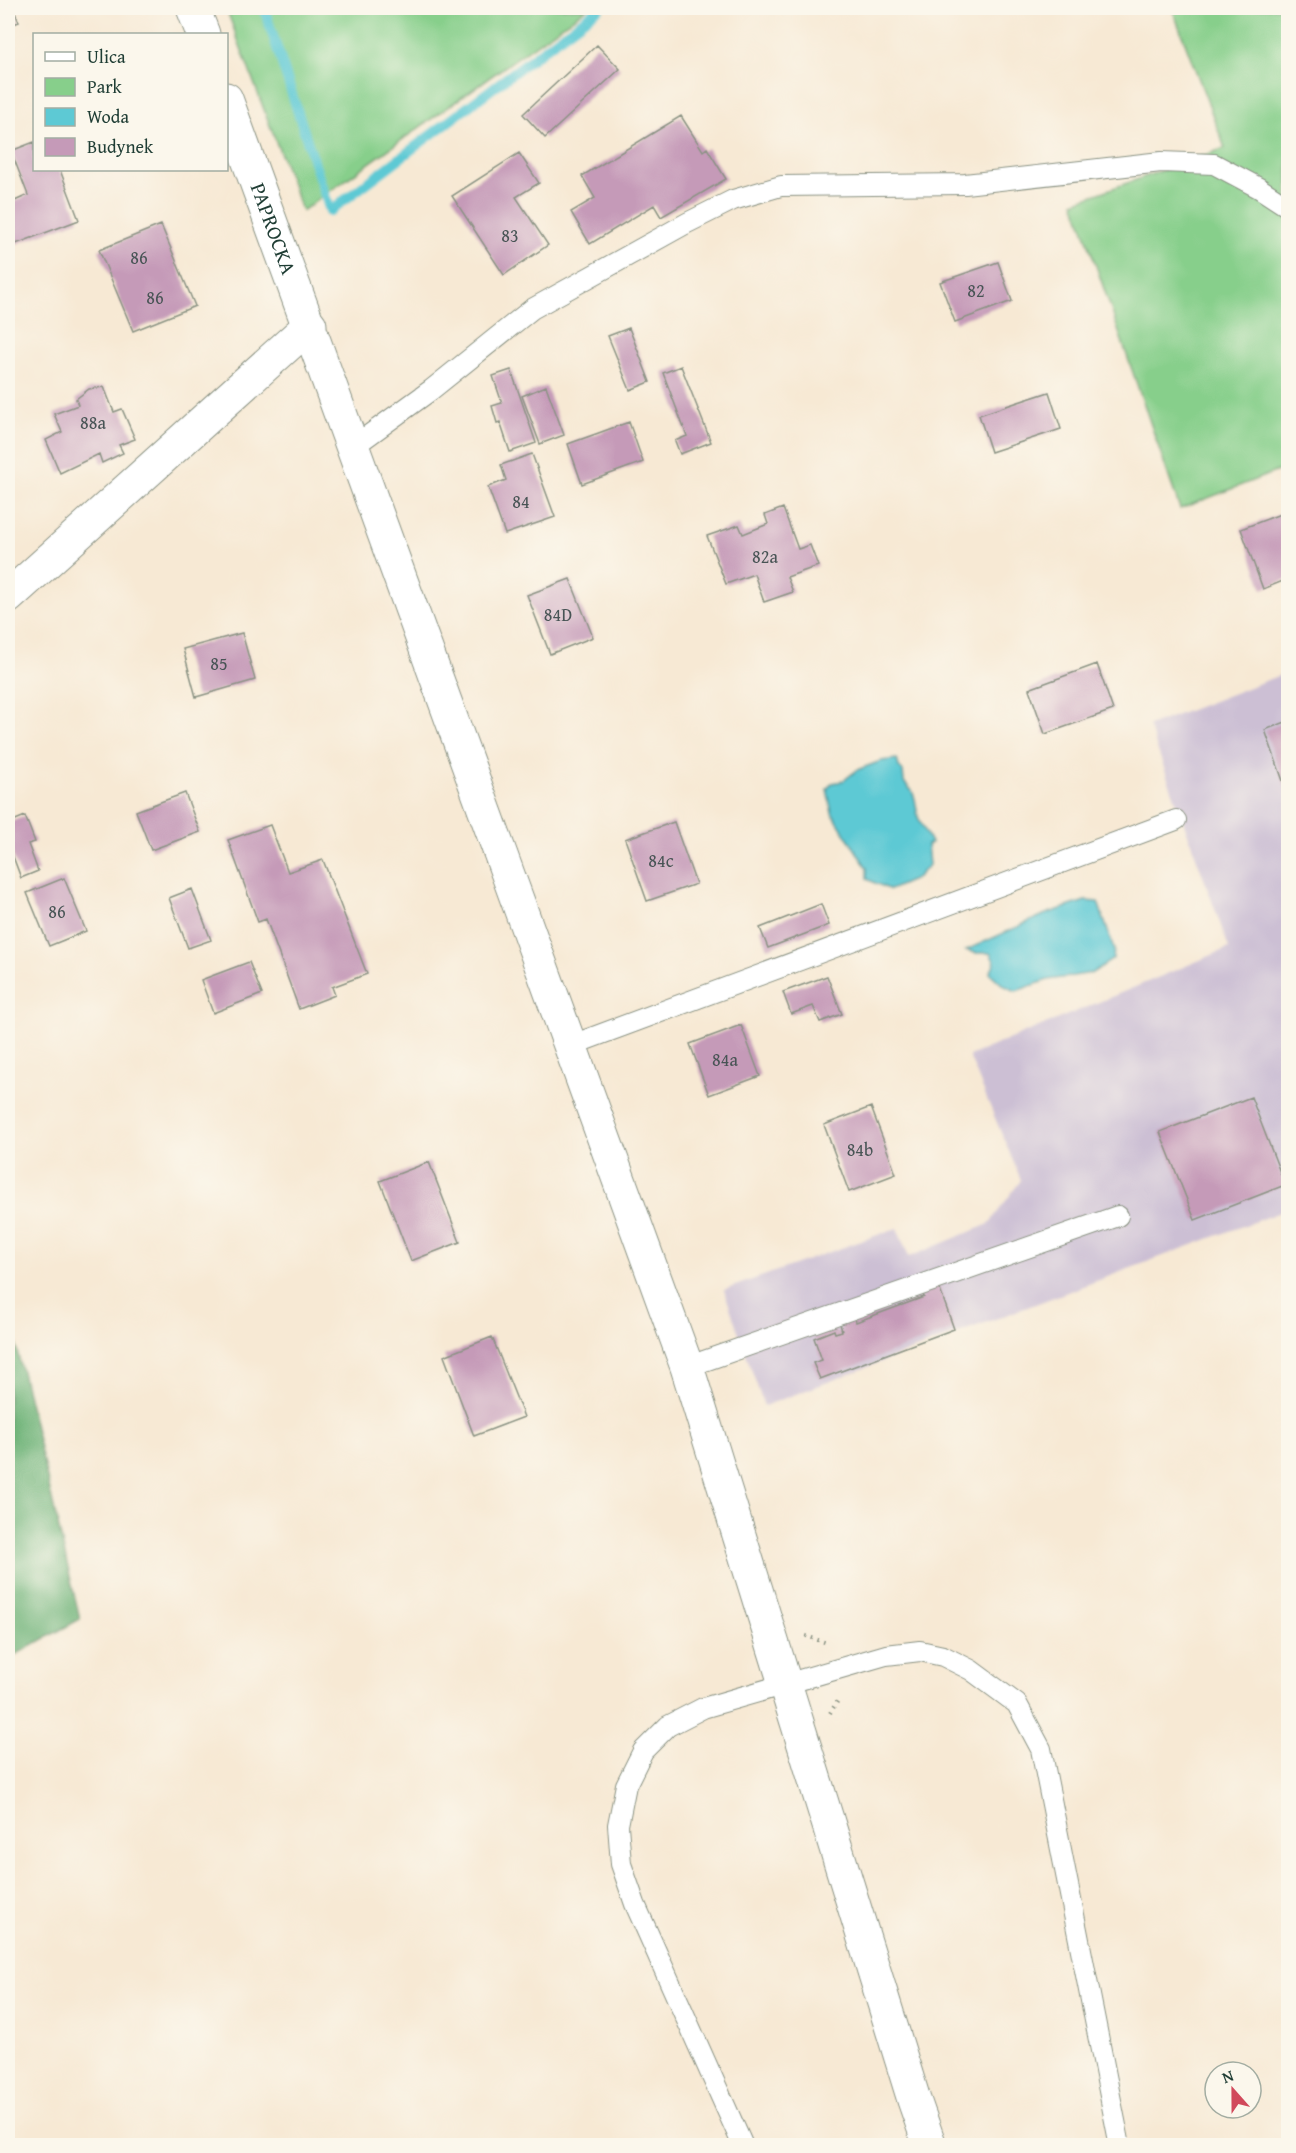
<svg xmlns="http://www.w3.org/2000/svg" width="1296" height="2153" font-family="'Gentium Book Plus',serif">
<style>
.industrial{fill:#ccbfd4}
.green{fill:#87cf8b;stroke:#538660;stroke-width:1.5}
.forest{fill:#6db277;stroke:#467856;stroke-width:1.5}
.water{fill:#5dc9d4;stroke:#3e8384;stroke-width:1.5}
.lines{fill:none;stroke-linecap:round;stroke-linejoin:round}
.stream{stroke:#5dc9d4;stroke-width:10}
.building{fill:#c59ab8}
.service-casing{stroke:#8b9384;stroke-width:22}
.minor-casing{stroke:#8b9384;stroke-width:35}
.tertiary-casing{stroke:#8b9384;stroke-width:35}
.path{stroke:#8b9384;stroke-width:4;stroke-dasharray:1.5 4.5;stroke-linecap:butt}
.service{stroke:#fff;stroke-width:20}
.minor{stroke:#fff;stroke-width:33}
.tertiary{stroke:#fff;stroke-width:33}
.labels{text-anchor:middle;stroke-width:5;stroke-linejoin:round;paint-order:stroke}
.number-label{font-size:18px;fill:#485455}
.street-label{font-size:21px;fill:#1f3d34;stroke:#fbf7ec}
</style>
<rect width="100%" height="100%" fill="#fbf7ec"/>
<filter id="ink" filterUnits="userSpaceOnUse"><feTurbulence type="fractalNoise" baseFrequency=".0167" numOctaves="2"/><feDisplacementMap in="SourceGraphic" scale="12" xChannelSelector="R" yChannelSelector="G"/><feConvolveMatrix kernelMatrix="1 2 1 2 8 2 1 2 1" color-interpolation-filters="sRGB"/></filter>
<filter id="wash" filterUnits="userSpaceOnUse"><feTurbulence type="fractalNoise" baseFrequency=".008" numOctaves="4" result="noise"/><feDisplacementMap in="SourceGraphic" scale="24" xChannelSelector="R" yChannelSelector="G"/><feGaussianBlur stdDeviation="1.35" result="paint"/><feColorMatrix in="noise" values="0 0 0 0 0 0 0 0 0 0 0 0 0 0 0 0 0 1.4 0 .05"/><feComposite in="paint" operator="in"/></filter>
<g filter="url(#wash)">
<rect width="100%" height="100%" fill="#f7e9d4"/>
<!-- industrial -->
<path class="industrial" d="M1288,672V1209L764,1406L724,1290L897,1228L909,1257L989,1224L1021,1180L969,1056L1229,948L1149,726Z"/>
<!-- green -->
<path class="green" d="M226,8H587L302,211Z
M1172,8H1288V467L1180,509L1074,202L1225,148Z"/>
<!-- forest -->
<path class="forest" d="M8,1312L80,1619L8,1659Z"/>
<!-- water -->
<path class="water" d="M897,759L899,767L903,771L904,782L912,791L915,799L918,817L931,843L927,845L929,865L915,879L890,890L867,879V868L832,813L827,789L832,783L843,781L857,770L881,761Z
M1085,901L1098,902L1114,949L1113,959L1092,973L1048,980L1016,991L1003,985L990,973L995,963L990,953H976L966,950L1046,914Z"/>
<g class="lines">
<!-- stream -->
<path class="stream" d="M264,8L330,211L599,8"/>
</g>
<g id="blocks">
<!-- building -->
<path class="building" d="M8,8H13L19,22L8,26Z
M597,45L620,69L545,138L523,114Z
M681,116L703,151L707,148L726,179L661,217L654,205L590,244L571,212L595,198L582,176Z
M34,142V170H60L79,220L8,247V204L28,195L11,151Z
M519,153L539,183L516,197L548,245L504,275L452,196Z
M161,225L195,306L133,331L99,250Z
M998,262L1012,301L955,322L940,282Z
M629,328L650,382L630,390L608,336Z
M681,366L711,442L680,454L675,441L687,436L663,373Z
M511,370L536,443L510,452L500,422L497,423L492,406L502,403L493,376Z
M546,386L564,435L540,444L522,396Z
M104,387L114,412L122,409L135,439L119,445L123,453L102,463L99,454L60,473L46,440L62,432L54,414L78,405L76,399L89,389Z
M1049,392L1061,429L991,452L979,415Z
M629,422L643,462L582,484L568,444Z
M532,454L555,517L505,534L488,487L506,480L501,465Z
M783,508L798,549L810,545L818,566L787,577L793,592L764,602L754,574L726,584L707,536L739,525L743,534L768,524L765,515Z
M1288,511V579L1263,589L1241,529Z
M570,579L593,637L550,654L527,595Z
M242,633L255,680L196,697L183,649Z
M1097,664L1113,710L1045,734L1029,689Z
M1288,721V795L1265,730Z
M185,793L200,832L151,850L136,811Z
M25,816L35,842L28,844L38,871L21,878L8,843V823Z
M674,822L696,884L647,901L625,839Z
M270,825L288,872L323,860L367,974L332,987L335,995L299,1009L266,919L258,922L228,840Z
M64,878L86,931L49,946L27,893Z
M192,889L211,940L188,948L169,898Z
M821,904L829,925L768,948L760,928Z
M249,962L262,994L213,1013L201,980Z
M827,976L842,1014L820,1022L813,1006L791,1014L783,992Z
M741,1025L760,1076L709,1095L690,1044Z
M1251,1097L1285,1185L1195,1220L1160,1132Z
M871,1107L896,1174L849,1192L824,1125Z
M429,1162L460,1242L411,1261L380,1181Z
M938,1284L954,1329L820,1379L813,1363L822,1360L814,1338L834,1330L835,1333L842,1331L839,1320L854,1315L856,1322L924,1297L921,1289Z
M492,1337L524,1417L474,1436L444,1356Z"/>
</g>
</g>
<g filter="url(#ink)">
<use href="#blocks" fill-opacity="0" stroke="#8b9384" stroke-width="1.5"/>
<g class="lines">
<defs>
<path id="service" d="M354,446L431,390L532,309L687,223L733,200L781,186L965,184L1161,162L1214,164L1259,188L1288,207
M572,1045L1176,820
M687,1367L1118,1216
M743,2146L635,1904L621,1864L618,1825L626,1785L643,1751L668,1726L703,1708L886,1655L920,1651L943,1656L971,1670L1017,1704L1041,1749L1120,2146"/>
<path id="minor" d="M8,597L310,325"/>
<g id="tertiary">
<path d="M193,8L203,34"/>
<path id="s1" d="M226,99L687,1367L914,2100L930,2146"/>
</g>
</defs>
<!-- service casing -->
<use href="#service" class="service-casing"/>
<!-- minor casing -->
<use href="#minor" class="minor-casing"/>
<!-- tertiary casing -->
<use href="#tertiary" class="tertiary-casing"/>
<!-- path -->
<path class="path" d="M806,1636L827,1643
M830,1713L839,1699"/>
<!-- service -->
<use href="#service" class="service"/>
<!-- minor -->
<use href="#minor" class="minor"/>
<!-- tertiary -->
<use href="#tertiary" class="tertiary"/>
</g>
</g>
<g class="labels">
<!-- number labels -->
<g class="number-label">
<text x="510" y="242">83</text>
<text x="139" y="264">86</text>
<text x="976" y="297">82</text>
<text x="155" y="304">86</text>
<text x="93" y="429">88a</text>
<text x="521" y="508">84</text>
<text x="765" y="563">82a</text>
<text x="558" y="621">84D</text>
<text x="219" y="670">85</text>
<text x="661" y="867">84c</text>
<text x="57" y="918">86</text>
<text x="725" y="1066">84a</text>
<text x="860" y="1156">84b</text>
</g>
<!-- street labels -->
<g class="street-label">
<text dy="7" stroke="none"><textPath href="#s1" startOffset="138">PAPROCKA</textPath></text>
</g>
</g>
<!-- margin -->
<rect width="1296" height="2153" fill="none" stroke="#fbf7ec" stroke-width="30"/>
<!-- legend -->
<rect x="33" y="33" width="195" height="138" fill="#fbf7ec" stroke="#a3ada2" stroke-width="1.5"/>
<rect x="45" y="52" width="30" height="9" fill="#ffffff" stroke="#a3ada2" stroke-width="1.5"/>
<text x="87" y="63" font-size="18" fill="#1f3d34">Ulica</text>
<rect x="45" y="78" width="30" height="18" fill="#87cf8b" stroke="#a3ada2" stroke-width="1.5"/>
<text x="87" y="93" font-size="18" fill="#1f3d34">Park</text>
<rect x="45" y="108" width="30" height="18" fill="#5dc9d4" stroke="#a3ada2" stroke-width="1.5"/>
<text x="87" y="123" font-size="18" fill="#1f3d34">Woda</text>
<rect x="45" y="138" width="30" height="18" fill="#c59ab8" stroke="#a3ada2" stroke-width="1.5"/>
<text x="87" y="153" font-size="18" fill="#1f3d34">Budynek</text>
<!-- north arrow -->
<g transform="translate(1233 2090) rotate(339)"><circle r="28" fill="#fbf7ec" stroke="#a3ada2" stroke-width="1.5"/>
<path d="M0-4.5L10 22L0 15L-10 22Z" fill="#d1495b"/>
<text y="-9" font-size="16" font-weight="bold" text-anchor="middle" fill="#1f3d34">N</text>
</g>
</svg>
